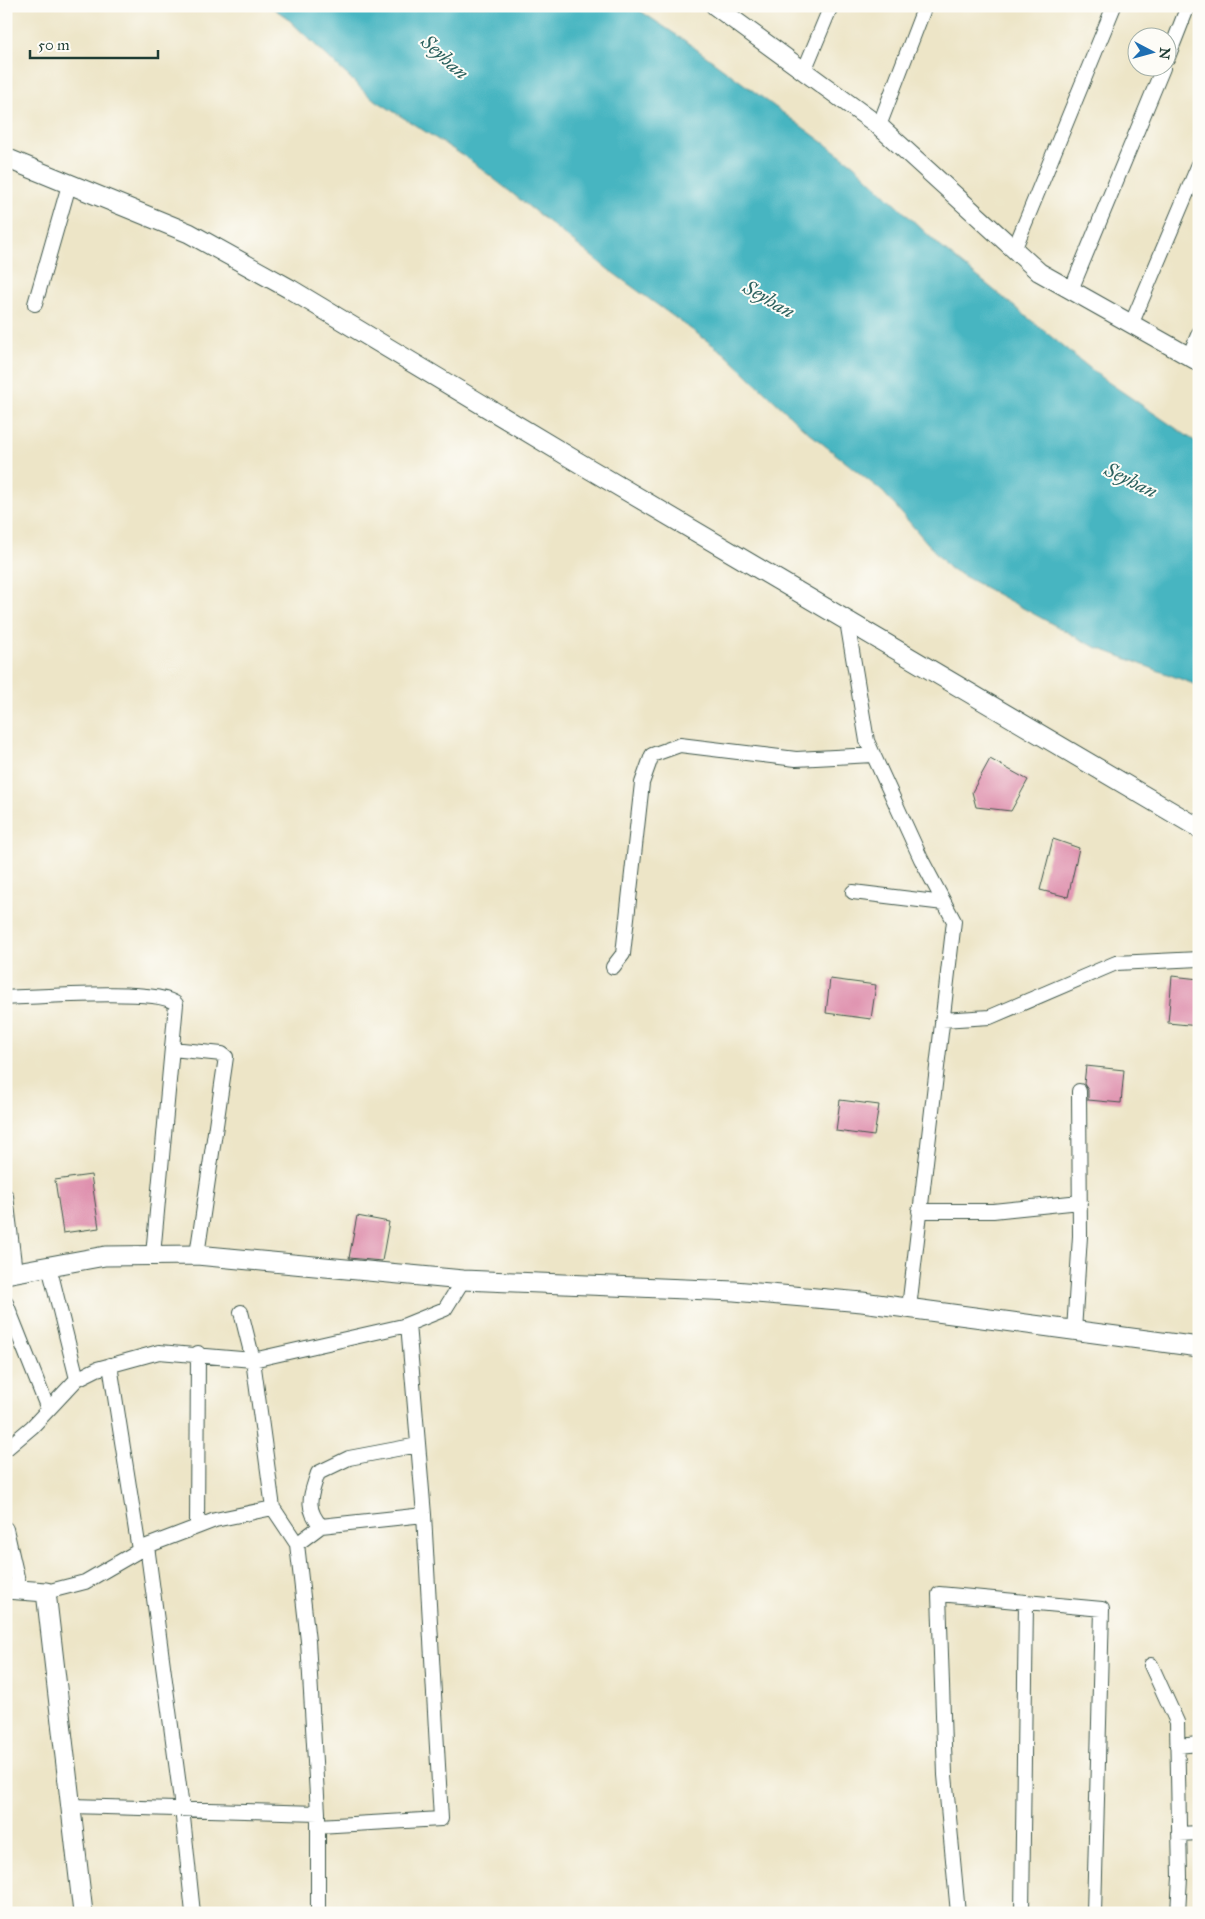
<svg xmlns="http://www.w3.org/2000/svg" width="1205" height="1919" font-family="'IM FELL Great Primer',serif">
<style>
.water{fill:#47b5c1;stroke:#33797a}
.building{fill:#df91ae}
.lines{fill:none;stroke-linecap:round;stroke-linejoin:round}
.minor-casing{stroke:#3e564a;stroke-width:16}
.tertiary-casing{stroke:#3e564a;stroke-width:20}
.secondary-casing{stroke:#3e564a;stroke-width:21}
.minor{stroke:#fff;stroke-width:14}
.tertiary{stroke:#fff;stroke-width:18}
.secondary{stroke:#fff;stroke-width:19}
.labels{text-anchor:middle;stroke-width:4;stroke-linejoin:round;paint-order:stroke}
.water-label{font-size:20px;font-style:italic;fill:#2b615e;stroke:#fdfcf7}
</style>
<rect width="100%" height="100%" fill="#fdfcf7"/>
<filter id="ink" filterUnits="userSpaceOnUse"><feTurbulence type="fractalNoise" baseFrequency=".02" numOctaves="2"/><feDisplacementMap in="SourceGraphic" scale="10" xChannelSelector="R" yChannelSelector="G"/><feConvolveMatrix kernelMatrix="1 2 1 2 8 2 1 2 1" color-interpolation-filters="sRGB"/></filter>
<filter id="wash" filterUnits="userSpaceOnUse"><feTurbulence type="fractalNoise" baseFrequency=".0096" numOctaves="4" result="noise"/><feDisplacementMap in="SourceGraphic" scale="20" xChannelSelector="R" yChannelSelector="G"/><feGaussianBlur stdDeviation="1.12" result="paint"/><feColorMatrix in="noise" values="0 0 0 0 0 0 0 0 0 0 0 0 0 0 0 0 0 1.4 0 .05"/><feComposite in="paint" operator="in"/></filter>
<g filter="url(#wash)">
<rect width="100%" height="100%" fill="#ede5c7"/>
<!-- water -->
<path class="water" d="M270,6H633L684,40L854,165L941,247L1102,378L1199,444V686L1093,646L949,568L883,492L803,428L724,353L609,270L470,160L369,96L286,17Z"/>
<g id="blocks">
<!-- building -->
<path class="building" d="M990,759L1028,780L1011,811L976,807L972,792Z
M1053,839L1079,848L1068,897L1040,890Z
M1172,976L1199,979V1026L1168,1023Z
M830,979L876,985L871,1019L826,1013Z
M1086,1066L1124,1070L1121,1103L1088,1100V1090L1084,1084Z
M840,1100L879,1105L874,1136L836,1131Z
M91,1175L99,1228L63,1233L55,1180Z
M357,1216L389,1222L382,1261L349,1258Z"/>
</g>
</g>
<g filter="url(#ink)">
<use href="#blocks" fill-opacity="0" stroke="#3e564a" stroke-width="1"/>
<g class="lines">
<defs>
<path id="minor" d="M1168,57L1188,6
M804,71L831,6
M879,126L925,6
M1014,250L1114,6
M1071,290L1163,68
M35,304L69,185
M1131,325L1199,164
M1189,356L1199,333
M847,621L867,741L921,859L954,921L909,1308
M853,892L944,903
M613,967L623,954L642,783L652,755L680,745L796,759L873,755
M6,998C34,997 161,987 176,1004L153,1255
M942,1020L990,1017L1116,963L1199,959
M172,1049L222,1054L226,1057L197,1255
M6,1196L15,1272
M919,1211H993L1080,1202
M49,1266L77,1379
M6,1303L48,1409
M241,1312L253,1360L273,1508L297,1544L308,1641L318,1813V1913
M1074,1331L1080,1236L1079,1091
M110,1365L139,1550
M6,1449L32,1427L77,1379L97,1369L159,1352L253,1360L403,1326L445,1309L463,1280
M321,1526C304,1507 311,1495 318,1473L349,1458L418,1445
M197,1527L198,1353
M6,1529L20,1590
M297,1544L321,1526L424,1515
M147,1546L182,1808L193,1913
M46,1592L85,1582L147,1546L197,1527L215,1520L273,1508
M1151,1665L1177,1722L1180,1877L1178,1913
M1177,1746L1199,1744
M71,1806L318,1813
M318,1826L441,1819L424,1515L408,1324
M1179,1834L1199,1833
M958,1913L945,1775L939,1594L1102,1609L1094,1913
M1022,1913L1026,1602"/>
<path id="tertiary" d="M715,6L879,126L1039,272L1199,362"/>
<path id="secondary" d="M6,158L189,233L290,289L576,461L1199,828
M6,1274L105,1256L197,1255L463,1280L734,1291L862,1302L1199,1347
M6,1589L46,1592L83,1913"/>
</defs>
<!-- minor casing -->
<use href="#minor" class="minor-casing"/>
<!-- tertiary casing -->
<use href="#tertiary" class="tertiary-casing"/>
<!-- secondary casing -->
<use href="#secondary" class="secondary-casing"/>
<!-- minor -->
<use href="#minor" class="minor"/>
<!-- tertiary -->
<use href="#tertiary" class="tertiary"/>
<!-- secondary -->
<use href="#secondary" class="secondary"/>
</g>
</g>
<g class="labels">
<!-- water labels -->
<g class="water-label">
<text transform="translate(445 57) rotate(42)" y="7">Seyhan</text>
<text transform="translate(769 299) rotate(30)" y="7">Seyhan</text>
<text transform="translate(1131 480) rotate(26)" y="7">Seyhan</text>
</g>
</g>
<!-- margin -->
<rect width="1205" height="1919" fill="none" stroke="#fdfcf7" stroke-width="25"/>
<!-- north arrow -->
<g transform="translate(1152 52) rotate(96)"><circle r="24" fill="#fdfcf7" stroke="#a4b0a9"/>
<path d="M0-4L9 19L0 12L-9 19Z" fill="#1f6fb2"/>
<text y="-8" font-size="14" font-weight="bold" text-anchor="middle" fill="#1f3d34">N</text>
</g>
<!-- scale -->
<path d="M30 50v8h128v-8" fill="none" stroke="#1f3d34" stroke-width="2.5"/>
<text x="38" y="50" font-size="15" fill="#1f3d34" stroke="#fdfcf7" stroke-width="4" paint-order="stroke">50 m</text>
</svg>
